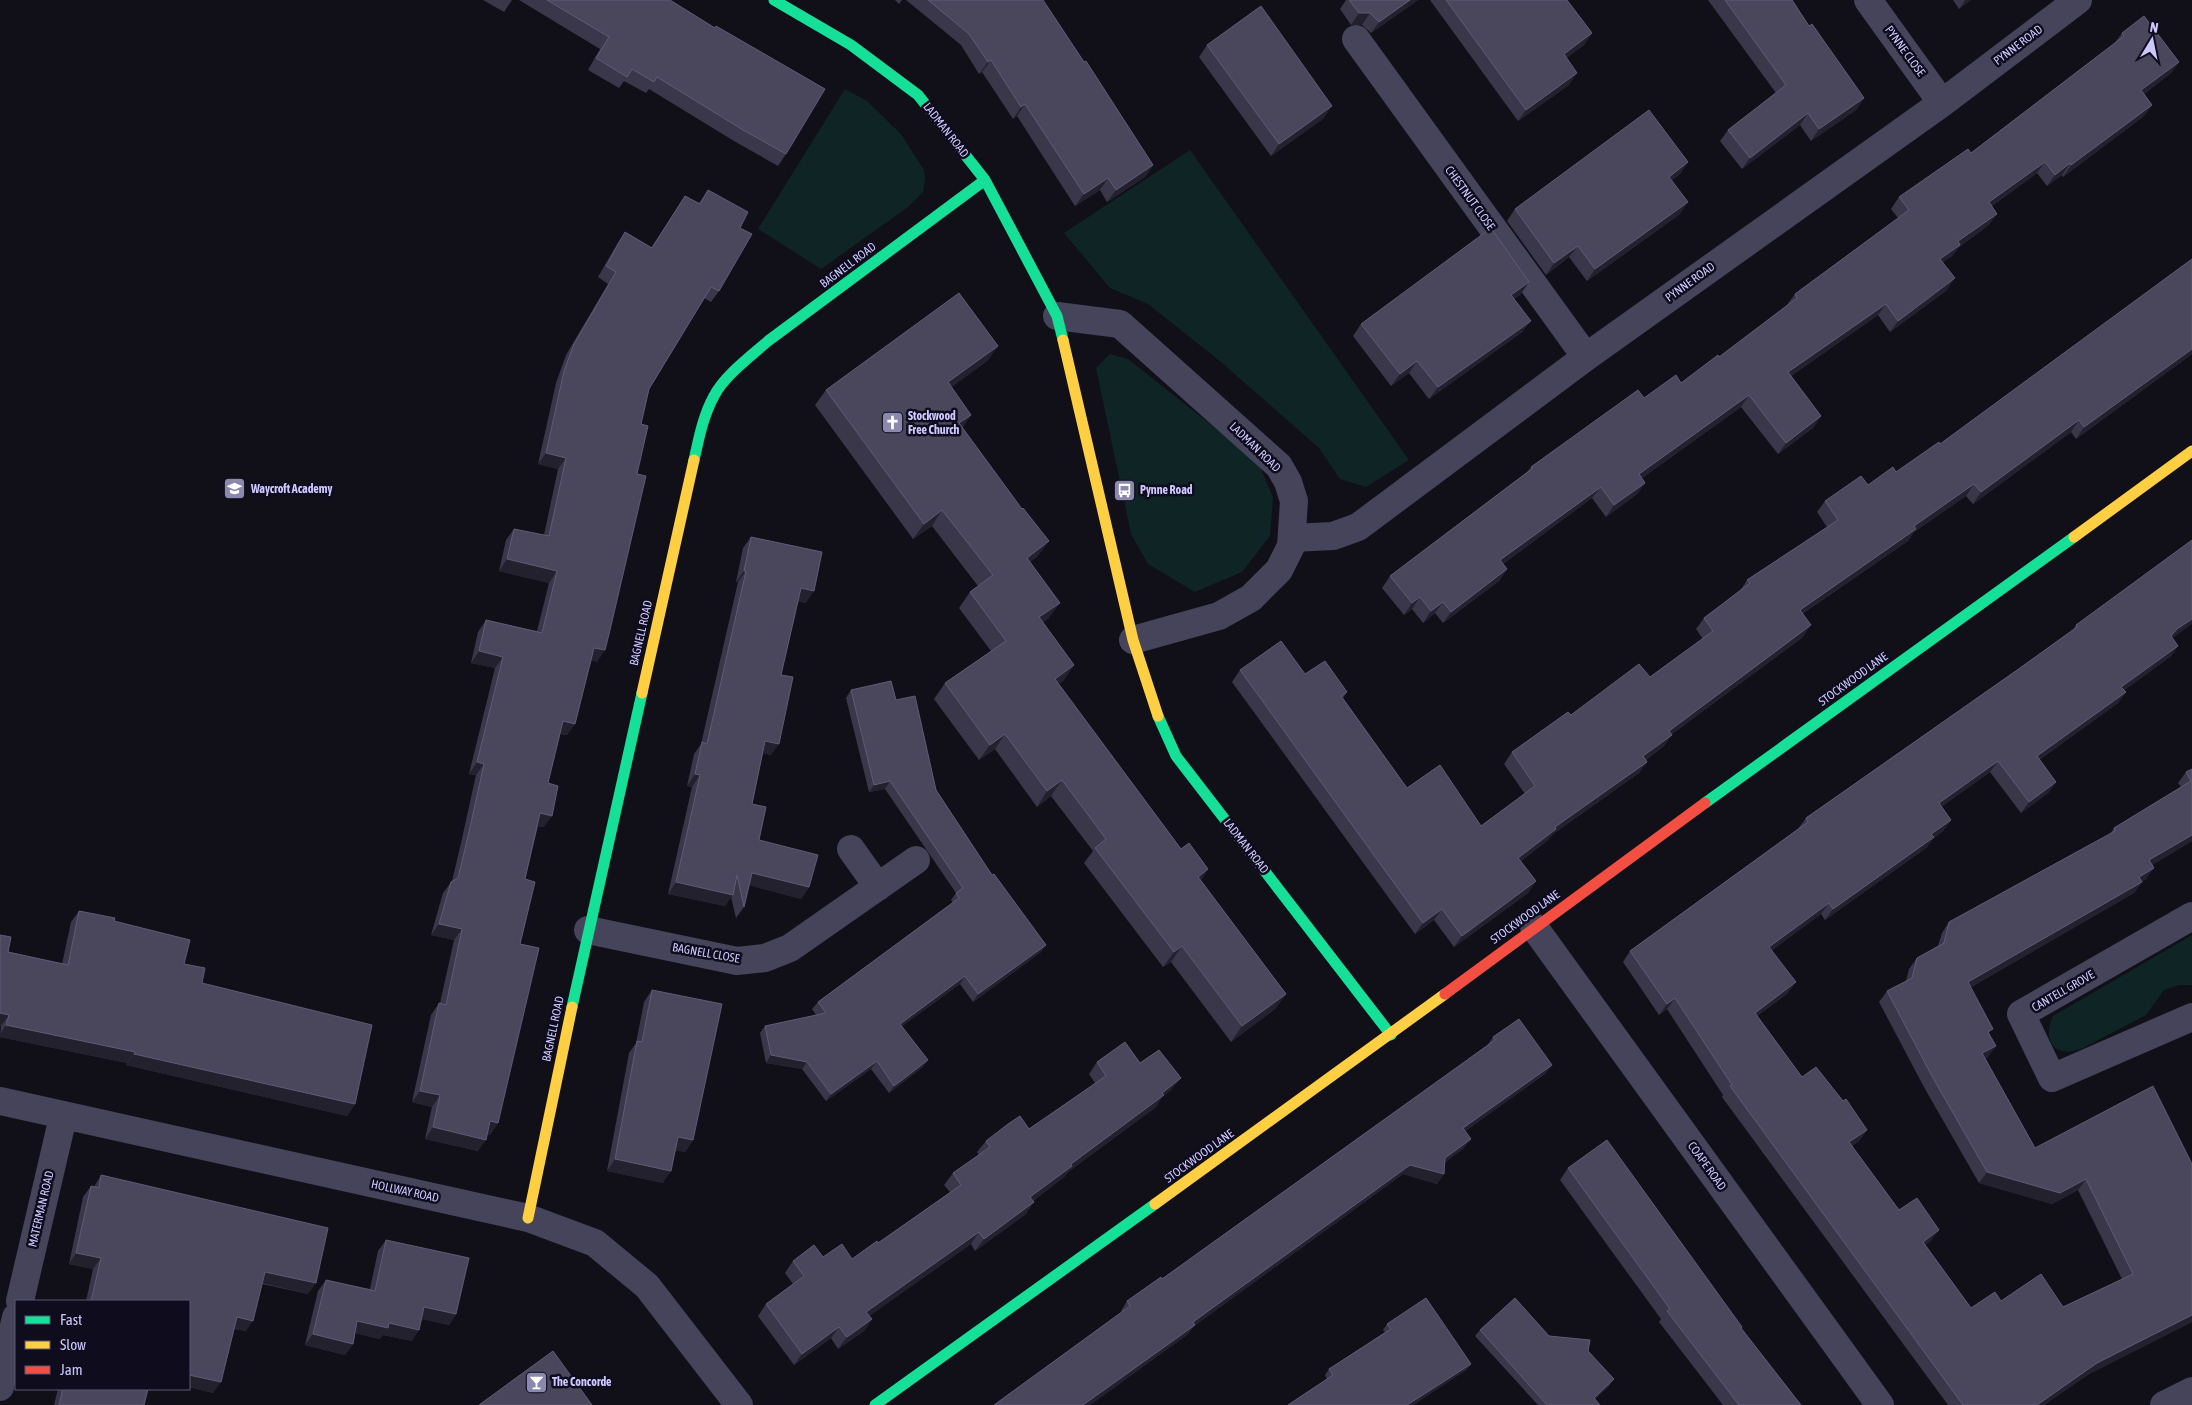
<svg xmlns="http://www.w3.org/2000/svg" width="2192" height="1405" font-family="'Asap Condensed',sans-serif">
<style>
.green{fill:#0f2424}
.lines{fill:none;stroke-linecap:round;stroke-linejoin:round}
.street{stroke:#45445a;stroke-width:28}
.fast{stroke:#16e098;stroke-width:11}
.slow{stroke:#ffcf43;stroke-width:11}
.jam{stroke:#f24e42;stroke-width:11}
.wall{fill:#3a374a}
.shaded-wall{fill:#23212e}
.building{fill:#4a475d;stroke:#5e5b76}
.labels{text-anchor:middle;stroke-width:5;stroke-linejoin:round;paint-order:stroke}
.street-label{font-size:12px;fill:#cdc8fe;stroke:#0e0c1d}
.poi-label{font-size:12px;font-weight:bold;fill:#cdc8fe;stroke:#0e0c1d;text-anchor:start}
</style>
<rect width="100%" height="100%" fill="#111019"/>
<!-- green -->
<path class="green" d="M845,89L867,101L901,134L924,170L925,179L923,192L908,207L821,269L758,229Z
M1190,150L1409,460L1366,487L1340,479L1319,448L1221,362L1148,304L1110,288L1064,233Z
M1110,354L1128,359L1258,462L1273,497L1270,536L1242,572L1195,592L1148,564L1131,534L1096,368Z
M2192,935V985H2179L2164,990L2146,1015L2083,1048C2056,1059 2041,1042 2053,1016Z"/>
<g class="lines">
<!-- street -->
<path class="street" d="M1868,0L1942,103
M1356,39L1586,357
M1057,316L1120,324L1279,466L1288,482L1294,501L1291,546L1279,570L1251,598L1219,616L1133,640
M1292,538L1333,536L1358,527L1586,357L1942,103L2078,0
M851,849L878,887
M2192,916L2021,1014L2052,1078L2192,1017
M1534,927L1880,1405
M588,930L737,961L765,958L790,948L916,860
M0,1101L528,1218L595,1243L647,1286L739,1405
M20,1301L63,1117
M0,1387L16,1317
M2164,1405L2192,1391"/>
<!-- fast -->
<path class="fast" d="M774,0L851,45L918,95L985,180L1057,316L1063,340
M694,460C699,438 703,416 714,396C724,376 751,356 768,341L985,180
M1158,716L1176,756L1391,1035
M1705,803L2074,537
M572,1007L642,693
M875,1405L1155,1204"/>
<!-- slow -->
<path class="slow" d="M1063,340L1133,640L1158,716
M2074,537L2192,451
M642,693L694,460
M1155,1204L1445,994
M528,1218L572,1007"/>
<!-- jam -->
<path class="jam" d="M1445,994L1705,803"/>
</g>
<!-- wall -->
<path class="wall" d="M483,0H512L504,12Z
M519,0H670L786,154L778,166L734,141L649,89L646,93L624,81L619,88L588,70L600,49Z
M895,0H902L899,4Z
M906,0H1043L1084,62L1153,165L1145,177L1107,202L1100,190L1075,206L1017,116L1013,119L982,72L979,74L961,45Z
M1346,0H1418L1371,33L1362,25H1351L1340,9Z
M1430,0H1567L1592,33L1584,45L1566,58L1569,85L1518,121Z
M1708,0H1792L1809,26L1864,98L1856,110L1811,141L1800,125L1742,169L1720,141L1728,130L1776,93Z
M1953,0H1971L1959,9Z
M2122,33L2179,62L2171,73L2144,94L2152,105L2144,116L2063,177L2062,175L2047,186L2037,173L1992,206L1989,225L1959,247L1952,256L1943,262L1947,290L1890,332L1878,315L1791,376L1821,416L1813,428L1778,454L1741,407L1642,478L1645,483L1637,494L1606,517L1592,498L1503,564L1507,569L1499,581L1443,623L1435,613L1423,623L1412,609L1404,615L1382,588L1390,576L1527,472L1531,467L1644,398L1681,383L1719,357L1786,306L1795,294L1898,218L1891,209L1899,197L1971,153L2114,44Z
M1207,45L1324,118L1271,156L1199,57Z
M1688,162L1680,174L1672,180L1680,214L1587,281L1569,257L1546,275L1507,221L1515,209Z
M708,190L740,228L719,291L711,302L704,298L649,389L641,424L637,474L597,662L591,660L567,735L560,734L548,783L544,827L538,826L525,879L520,944L498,1123L490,1135L487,1134L478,1151L425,1139L432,1107L412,1102L431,1015L439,1003H440L454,940L431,935L443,893L452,881L461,843L476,775L469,774L495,668L471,663L478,632L486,620L537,631L549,583L499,571L506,540L514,529L544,535L558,469L538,464L556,383L566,355L608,284L598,277L617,244L625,232L651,248L685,196L699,203Z
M1521,294L1514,299L1522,332L1429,399L1409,373L1391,386L1353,336L1361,324Z
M998,346L987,361L951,387L971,415L962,428L1038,556L1030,562L1049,618L1043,622L1074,665L1063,681L1058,684L1181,849L1208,869L1201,880L1286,994L1275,1009L1231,1042L1171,962L1163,967L1084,863L1093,851L1051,796L1037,807L995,749L979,760L934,699L945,683L991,651L959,608L970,592L978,586L932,526L913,539L815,405L826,390Z
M2192,354L2076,439L2071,432L1973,504L1966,496L1914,532L1908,541L1802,614L1803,637L1672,734L1664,746L1646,760L1647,762L1639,773L1553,834L1548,840L1521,861L1536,881L1528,893L1454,947L1434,920L1415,934L1232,682L1240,670L1305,674L1347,692L1343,698L1407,788L1481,826L1525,794L1504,764L1512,752L1571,715L1650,677L1703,639L1696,629L1704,618L1740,591L1747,580L1827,527L1817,512L1825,501L1868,485L1896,472L1940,444Z
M751,537L806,603L798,601L781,675L771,755L763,753L752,804L759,840L809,887L801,899L749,885L744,907L736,918L731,897L725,906L668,894L692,787L687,786L694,754L701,744L738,582H736L743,548Z
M2076,625L2172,638L2178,646L2170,657L2124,690L2126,692L2118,703L2039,760L2056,782L2048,793L2021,813L1990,772L1941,807L1951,820L1943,831L1933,839L1926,848L1825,920L1821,914L1772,950L1788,993L1757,1016L1802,1077L1843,1101L1867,1130L1859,1141L1852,1146L1899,1210L1931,1241L1925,1245L1971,1308L2001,1301L2063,1307L2122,1279L2078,1190L2052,1204L1979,1183L1925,1089L1879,1002L1887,991L1906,981L1909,969L1917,958L1938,946L1942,933L1949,922L2110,834L2114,828L2181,787L2178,783L2186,772L2192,769V841L2152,865L2146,879L2142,882L2134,893L1971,987L1989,1034L1988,1057L1985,1059L2035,1148L2192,1164V1322L2089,1374L2044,1405H1948L1722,1097L1723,1095L1667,1009L1659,1015L1623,962L1630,951L1798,829L1806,818L2020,668L2072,631Z
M851,690L896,700L936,790L992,875L1046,945L1041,952L973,1002L960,984L902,1026L923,1067L889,1093L871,1069L826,1101L802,1069L766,1063L760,1033L765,1026L816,1015L812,1009L818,1002L953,903L951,900L956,893L885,789L869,792L846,698Z
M79,911L114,921L184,964L202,983L355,1104L347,1116L126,1065L127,1063L0,1037L1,1026H0V935L8,952L62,964L71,922Z
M652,990L693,1140L685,1152L676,1150L663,1183L607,1171L629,1053L636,1043L644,1002Z
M1493,1037L1552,1065L1545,1074L1465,1131L1464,1148L1444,1163V1174L1437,1184L1403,1174L1194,1326L1188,1334L1090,1405H994L1122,1312L1121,1311L1127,1301L1162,1279L1487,1046Z
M1097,1062L1140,1063L1172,1089L1162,1097L1156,1107L1068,1172L1064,1177L1033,1201L1026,1214L975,1251L971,1244L869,1316L872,1319L864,1331L838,1349L831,1338L794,1365L758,1316L766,1304L793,1284L785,1273L793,1261L823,1257L852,1259L878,1243L950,1192L944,1185L953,1173L979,1155L977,1152L986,1141L1029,1129L1095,1083L1089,1074Z
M1568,1168L1741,1329L1801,1405H1723L1659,1322L1661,1319L1560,1180Z
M101,1175L308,1294L262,1284L246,1331L234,1329L213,1393L189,1387V1301H86L93,1269L69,1264L83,1197L91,1186L94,1187Z
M386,1240L456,1314L449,1325L422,1319L412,1341L383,1335L380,1339L355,1333L353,1344L345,1355L305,1345L318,1291L326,1280L370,1289L378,1251Z
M1387,1324L1471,1364L1466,1370L1413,1405H1288L1327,1379L1325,1375L1329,1369L1385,1332L1383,1330Z
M1480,1330L1549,1336L1588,1351L1610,1385L1595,1399L1600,1405H1538L1475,1336Z
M58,1389H148L144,1405H54Z"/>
<!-- shaded-wall -->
<path class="shaded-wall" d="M1410,0H1418L1371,33L1379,22Z
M1965,0H1971L1959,9Z
M1359,13H1370L1362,25H1351Z
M1592,33L1584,45L1556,66L1564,54Z
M991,60L982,72L979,74L988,62Z
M2179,62L2171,73L2133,102L2141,90Z
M1577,73L1569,85L1518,121L1526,110Z
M1864,98L1856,110L1811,141L1819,129Z
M1025,104L1017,116L1013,119L1021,107Z
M2152,105L2144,116L2063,177L2071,165Z
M1332,106L1324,118L1271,156L1279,144Z
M1808,113L1800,125L1742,169L1750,158Z
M1688,162L1680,174L1661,189L1669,177Z
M2045,162L2037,173L1981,214L1989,202Z
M2070,163L2062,175L2047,186L2055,175Z
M1153,165L1145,177L1107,202L1116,190Z
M1108,178L1100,190L1075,206L1084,194Z
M1688,202L1680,214L1587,281L1595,269Z
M1997,214L1989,225L1959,247L1952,256L1932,270L1940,259L1958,241Z
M1578,246L1569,257L1546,275L1554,263Z
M1955,278L1947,290L1890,332L1898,321Z
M1529,282L1521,294L1503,307L1511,295Z
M1886,304L1878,315L1779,384L1788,372Z
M1531,321L1522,332L1429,399L1438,387Z
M998,346L987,361L937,398L948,382Z
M2192,349V354L2076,439L2084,427Z
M1417,361L1409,373L1391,386L1400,374Z
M1749,395L1741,407L1631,486L1639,474Z
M971,415L960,430L959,423Z
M1821,416L1813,428L1778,454L1786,443Z
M2079,420L2071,432L1973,504L1981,492Z
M546,453L566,458L558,469L538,464Z
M1645,483L1637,494L1606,517L1614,505Z
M1974,484L1966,496L1914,532L1908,541L1791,621L1800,610L1914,526Z
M1601,487L1592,498L1492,572L1500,560Z
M942,510L932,526L913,539L924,524Z
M1049,541L1038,556L1016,573L1027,558Z
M507,559L557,571L549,583L499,571Z
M1507,569L1499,581L1443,623L1451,612Z
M744,571H746L738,582H736Z
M801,588L814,591L806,603L793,600Z
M1420,597L1412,609L1404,615L1412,603Z
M1443,602L1435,613L1423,623L1431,611Z
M1060,603L1049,618L1028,633L1039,617Z
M2192,619V624L2170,640L2171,636L2177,629Z
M1811,625L1803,637L1661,742L1669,731Z
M2178,646L2170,657L2114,698L2121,687Z
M594,648L605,650L597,662L586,659Z
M479,651L503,657L495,668L471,663Z
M1074,665L1063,681L1044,695L1055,679Z
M2126,692L2118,703L2029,767L2037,756Z
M563,721L575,724L567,735L555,733Z
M1005,734L995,749L979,760L990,745Z
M1672,735L1664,746L1635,768L1643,756Z
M765,741L779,744L771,755L757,752Z
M1998,761L1990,772L1931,814L1939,803Z
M477,762L484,764L476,775L469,774Z
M1647,762L1639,773L1553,834L1548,840L1510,869L1518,858L1555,827Z
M695,774L700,775L692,787L687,786Z
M1062,780L1051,796L1037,807L1047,791Z
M890,781L885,789L869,792L874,785Z
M2056,782L2048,793L2021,813L2029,802Z
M540,813L552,816L544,827L532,825Z
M1951,820L1943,831L1933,839L1926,848L1825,920L1833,909Z
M2192,834V841L2142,871L2149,860Z
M2154,868L2146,879L2142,882L2134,893L1960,993L1968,982Z
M1208,869L1198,885V877Z
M752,873L809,887L801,899L744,884Z
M1536,881L1528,893L1454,947L1462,936Z
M676,882L733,895L725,906L668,894Z
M1829,903L1821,914L1762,958L1769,947Z
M1442,909L1434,920L1415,934L1423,923Z
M439,924L462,929L454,940L431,935Z
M1046,945L1041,952L973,1002L978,994Z
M1182,946L1171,962L1163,967L1174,952Z
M965,976L960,984L895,1031L900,1024Z
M1796,982L1788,993L1747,1023L1755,1013Z
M1286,994L1275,1009L1231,1042L1242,1026Z
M1675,998L1667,1009L1659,1015L1667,1004Z
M0,1013L9,1015L1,1026H0Z
M6,1025L135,1052L127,1063L0,1037V1034Z
M1996,1046L1988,1057L1974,1064L1982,1053Z
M134,1054L355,1104L347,1116L126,1065Z
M771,1055L807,1062L802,1069L766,1063Z
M928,1060L923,1067L889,1093L894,1086Z
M877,1061L871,1069L826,1101L831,1094Z
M1552,1065L1545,1074L1456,1138L1463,1128Z
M1181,1078L1172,1089L1162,1097L1156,1107L1068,1172L1064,1177L1022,1209L1030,1197L1071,1164Z
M420,1091L440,1095L432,1107L412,1102Z
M490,1121L498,1123L490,1135L482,1133Z
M433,1127L486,1140L478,1151L425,1139Z
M1867,1130L1859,1141L1842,1153L1849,1142Z
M678,1137L693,1140L685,1152L670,1149Z
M1471,1139L1464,1148L1438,1168L1445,1158Z
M615,1159L671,1171L663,1183L607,1171Z
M1410,1165L1444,1174L1437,1184L1403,1174L1194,1326L1188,1334L1090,1405H1083L1193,1322Z
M1987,1172L2086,1179L2078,1190L2052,1204L1979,1183Z
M1034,1202L1026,1214L975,1251L984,1239Z
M1939,1230L1931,1241L1915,1252L1923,1242Z
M979,1232L971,1244L858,1324L866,1312Z
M76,1253L101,1258L93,1269L69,1264Z
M265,1272L316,1283L308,1294L258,1282Z
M424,1307L456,1314L449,1325L417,1318Z
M2192,1315V1322L2089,1374L2044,1405H2037L2097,1363Z
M237,1317L253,1321L246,1331L229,1328Z
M872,1319L864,1331L838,1349L847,1337Z
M357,1321L389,1323L419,1330L412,1341L383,1335L380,1339L349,1332Z
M839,1327L831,1338L794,1365L802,1354Z
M313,1334L353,1344L345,1355L305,1345Z
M1471,1364L1466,1370L1413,1405H1407Z
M189,1375L221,1382L213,1393L189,1387Z
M1614,1379L1610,1385L1589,1404L1594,1398Z"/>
<!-- building -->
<path class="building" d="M547,0H670L715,28L716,26L825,89L786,154L743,130L657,77L654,82L632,69L627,77L596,58L609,37Z
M928,0H1043L1084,62L1086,61L1153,165L1116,190L1108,178L1084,194L1025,104L1021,107L991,60L988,62L969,34Z
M1349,0H1410L1379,22L1370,13H1359Z
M1446,0H1567L1592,33L1564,54L1577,73L1526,110Z
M1725,0H1792L1809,26L1812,24L1864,98L1819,129L1808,113L1750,158L1728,130L1786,85Z
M1261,6L1332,106L1279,144L1207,45Z
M2144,16L2179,62L2141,90L2152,105L2071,165L2070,163L2055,175L2045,162L1989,202L1997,214L1958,241L1960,245L1940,259L1955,278L1898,321L1886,304L1788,372L1821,416L1786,443L1749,395L1639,474L1645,483L1614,505L1601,487L1500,560L1507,569L1451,612L1443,602L1431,611L1420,597L1412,603L1390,576L1533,468L1531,467L1638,390L1644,398L1676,375L1681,383L1718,355L1719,357L1797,298L1795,294L1909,210L1899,197L1968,149L1971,153L2124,36L2122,33Z
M1649,110L1688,162L1669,177L1688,202L1595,269L1578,246L1554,263L1515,209Z
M708,190L748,212L740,228L752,234L719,291L711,287L649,389L641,424L648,426L637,474L646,476L610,630L605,650L594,648L575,724L563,721L548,783L558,786L552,816L540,813L525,879L535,882L520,944L539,948L498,1123L490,1121L486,1140L433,1127L440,1095L420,1091L439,1003L446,1005L462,929L439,924L451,882L458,878L469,832L484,764L477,762L503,657L479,651L486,620L542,633L557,571L507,559L514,529L549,536L566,458L546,453L564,371L574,344L616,272L606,266L625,232L652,248L685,196L700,204Z
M1491,228L1529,282L1511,295L1531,321L1438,387L1417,361L1400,374L1361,324Z
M2192,259V349L2084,427L2079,420L1981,492L1974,484L1914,526L1916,529L1800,610L1811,625L1669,731L1672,735L1643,756L1647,762L1555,827L1556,829L1518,858L1536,881L1462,936L1442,909L1423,923L1240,670L1281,641L1305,674L1325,661L1347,692L1341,696L1407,788L1440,765L1481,826L1535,786L1512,752L1568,712L1571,715L1639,664L1650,677L1713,631L1704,618L1750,583L1747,580L1838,520L1825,501L1861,476L1868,485L1893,467L1896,472L1939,442L1940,444Z
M959,293L998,346L948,382L971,415L959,423L1022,509L1023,508L1049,541L1027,558L1060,603L1039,617L1074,665L1055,679L1181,849L1189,843L1208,869L1198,877L1286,994L1242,1026L1182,946L1174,952L1095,848L1106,839L1062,780L1047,791L1005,734L990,745L945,683L1006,641L970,592L993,575L942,510L924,524L826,390Z
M751,537L822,552L814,591L801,588L781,675L793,677L779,744L765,741L752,804L766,807L759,840L818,855L809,887L752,873L744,907L737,875L733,895L676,882L700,775L695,774L702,742L707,744L746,571H744Z
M2192,540V619L2177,629L2171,636L2178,646L2121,687L2126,692L2037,756L2056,782L2029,802L1998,761L1939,803L1951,820L1931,834L1934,837L1833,909L1829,903L1769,947L1796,982L1755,1013L1802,1077L1816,1067L1843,1101L1846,1099L1867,1130L1849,1142L1899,1210L1917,1198L1939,1230L1923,1242L1971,1308L1995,1292L2001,1301L2041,1274L2063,1307L2133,1274L2086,1179L2060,1193L1987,1172L1933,1078L1887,991L1912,978L1917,958L1944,943L1949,922L2115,831L2114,828L2191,781L2186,772L2192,769V835L2149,860L2154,868L2139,877L2142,882L1968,982L1993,1029L1988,1032L1996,1046L1982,1053L2035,1148L2153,1086L2192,1164V1315L2097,1363L2037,1405H1963L1730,1086L1732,1085L1675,998L1667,1004L1630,951L1808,822L1806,818L2020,668L2077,627L2076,625Z
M891,681L896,700L915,696L936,790L992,875L994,874L1046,945L978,994L965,976L900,1024L928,1060L894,1086L877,1061L831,1094L807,1062L771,1055L765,1026L826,1013L818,1002L959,898L956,893L963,888L890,781L874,785L851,690Z
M79,911L115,918L114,921L190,940L184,964L205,968L202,983L372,1025L355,1104L134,1054L135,1052L6,1025L9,1015L0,1013V935L11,937L8,952L68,965Z
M652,990L722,1004L693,1140L678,1137L671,1171L615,1159L637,1041L642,1042Z
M1519,1019L1552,1065L1463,1128L1471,1139L1445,1158L1444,1174L1410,1165L1193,1322L1195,1325L1083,1405H994L1130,1306L1127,1301L1161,1277L1162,1279L1495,1040L1493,1037Z
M1125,1042L1140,1063L1159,1050L1181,1078L1162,1093L1164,1095L1071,1164L1072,1166L1030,1197L1034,1202L984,1239L979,1232L866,1312L872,1319L847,1337L839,1327L802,1354L766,1304L804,1276L793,1261L814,1245L823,1257L842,1244L852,1259L877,1241L878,1243L961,1185L953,1173L990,1147L986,1141L1008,1124L1020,1116L1029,1129L1106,1076L1097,1062Z
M1607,1140L1742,1327L1741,1328L1801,1405H1739L1667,1311L1670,1309L1568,1168Z
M101,1175L328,1228L316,1283L265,1272L253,1321L237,1317L221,1382L189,1375V1301H91L101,1258L76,1253L91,1186L99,1188Z
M386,1240L469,1258L456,1314L424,1307L419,1330L389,1323L388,1328L357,1321L353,1344L313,1334L326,1280L375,1291Z
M1426,1298L1471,1364L1407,1405H1288L1333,1375L1329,1369L1391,1329L1387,1324Z
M1515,1298L1549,1336L1590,1340L1588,1351L1614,1379L1594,1398L1600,1405H1547L1480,1330Z
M553,1351L592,1405H479Z
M63,1389H148L144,1405H59Z"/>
<!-- icons -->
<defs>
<symbol id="church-square" viewBox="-11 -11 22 22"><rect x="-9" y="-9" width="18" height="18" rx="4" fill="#8b88ae" stroke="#0e0c1d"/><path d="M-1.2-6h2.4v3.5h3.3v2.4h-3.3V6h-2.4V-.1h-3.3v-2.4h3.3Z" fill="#fff"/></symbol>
<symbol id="school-square" viewBox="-11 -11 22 22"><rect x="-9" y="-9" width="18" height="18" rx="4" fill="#8b88ae" stroke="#0e0c1d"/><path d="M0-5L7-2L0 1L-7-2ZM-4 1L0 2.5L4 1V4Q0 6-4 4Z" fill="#fff"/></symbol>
<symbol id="bus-square" viewBox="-11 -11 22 22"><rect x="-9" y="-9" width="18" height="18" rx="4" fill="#8b88ae" stroke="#0e0c1d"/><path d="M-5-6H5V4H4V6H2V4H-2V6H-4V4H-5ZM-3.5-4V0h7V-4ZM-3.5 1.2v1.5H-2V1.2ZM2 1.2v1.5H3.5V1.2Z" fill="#fff"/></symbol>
<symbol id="bar-square" viewBox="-11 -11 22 22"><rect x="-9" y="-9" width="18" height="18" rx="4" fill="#8b88ae" stroke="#0e0c1d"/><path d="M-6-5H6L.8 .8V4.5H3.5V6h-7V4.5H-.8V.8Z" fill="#fff"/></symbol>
</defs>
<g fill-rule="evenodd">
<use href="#church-square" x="880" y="410" width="25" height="25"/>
<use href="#school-square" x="222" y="476" width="25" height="25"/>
<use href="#bus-square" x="1112" y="478" width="25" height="25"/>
<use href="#bar-square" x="524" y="1370" width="25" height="25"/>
</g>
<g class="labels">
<!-- street labels -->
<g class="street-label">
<text transform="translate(2018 45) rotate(-37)" y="4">PYNNE ROAD</text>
<text transform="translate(1905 51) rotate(54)" y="4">PYNNE CLOSE</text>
<text transform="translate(946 130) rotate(52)" y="4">LADMAN ROAD</text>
<text transform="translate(1470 198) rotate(54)" y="4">CHESTNUT CLOSE</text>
<text transform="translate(848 265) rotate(-37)" y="4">BAGNELL ROAD</text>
<text transform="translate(1690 282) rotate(-36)" y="4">PYNNE ROAD</text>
<text transform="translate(1255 447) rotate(44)" y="4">LADMAN ROAD</text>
<text transform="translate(641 633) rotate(-77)" y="4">BAGNELL ROAD</text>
<text transform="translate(1853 679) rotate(-36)" y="4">STOCKWOOD LANE</text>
<text transform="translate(1246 846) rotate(52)" y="4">LADMAN ROAD</text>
<text transform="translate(1525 917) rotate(-36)" y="4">STOCKWOOD LANE</text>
<text transform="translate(706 953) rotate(10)" y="4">BAGNELL CLOSE</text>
<text transform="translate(2063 991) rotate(-30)" y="4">CANTELL GROVE</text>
<text transform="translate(553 1029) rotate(-78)" y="4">BAGNELL ROAD</text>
<text transform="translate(1199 1156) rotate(-36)" y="4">STOCKWOOD LANE</text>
<text transform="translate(1707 1166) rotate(54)" y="4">COAPE ROAD</text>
<text transform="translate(405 1191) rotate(12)" y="4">HOLLWAY ROAD</text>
<text transform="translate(41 1209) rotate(-77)" y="4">MATERMAN ROAD</text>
</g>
<!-- poi labels -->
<g class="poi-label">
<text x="908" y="420">Stockwood<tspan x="908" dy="14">Free Church</tspan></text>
<text x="251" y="493">Waycroft Academy</text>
<text x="1140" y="494">Pynne Road</text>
<text x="552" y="1386">The Concorde</text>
</g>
</g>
<!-- legend -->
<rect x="15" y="1300" width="175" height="90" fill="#0e0c1d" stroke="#5a5777"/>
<rect x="25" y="1316" width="25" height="8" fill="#16e098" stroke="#5a5777"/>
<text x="60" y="1325" font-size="15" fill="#cdc8fe">Fast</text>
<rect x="25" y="1341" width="25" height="8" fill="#ffcf43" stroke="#5a5777"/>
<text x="60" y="1350" font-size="15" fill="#cdc8fe">Slow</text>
<rect x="25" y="1366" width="25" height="8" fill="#f24e42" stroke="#5a5777"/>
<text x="60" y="1375" font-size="15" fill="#cdc8fe">Jam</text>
<!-- north arrow -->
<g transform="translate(2152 40) rotate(10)" stroke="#0e0c1d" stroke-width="4" paint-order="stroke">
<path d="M0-4L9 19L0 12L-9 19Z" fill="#cdc8fe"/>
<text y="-8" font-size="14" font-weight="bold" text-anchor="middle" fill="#cdc8fe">N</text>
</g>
</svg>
